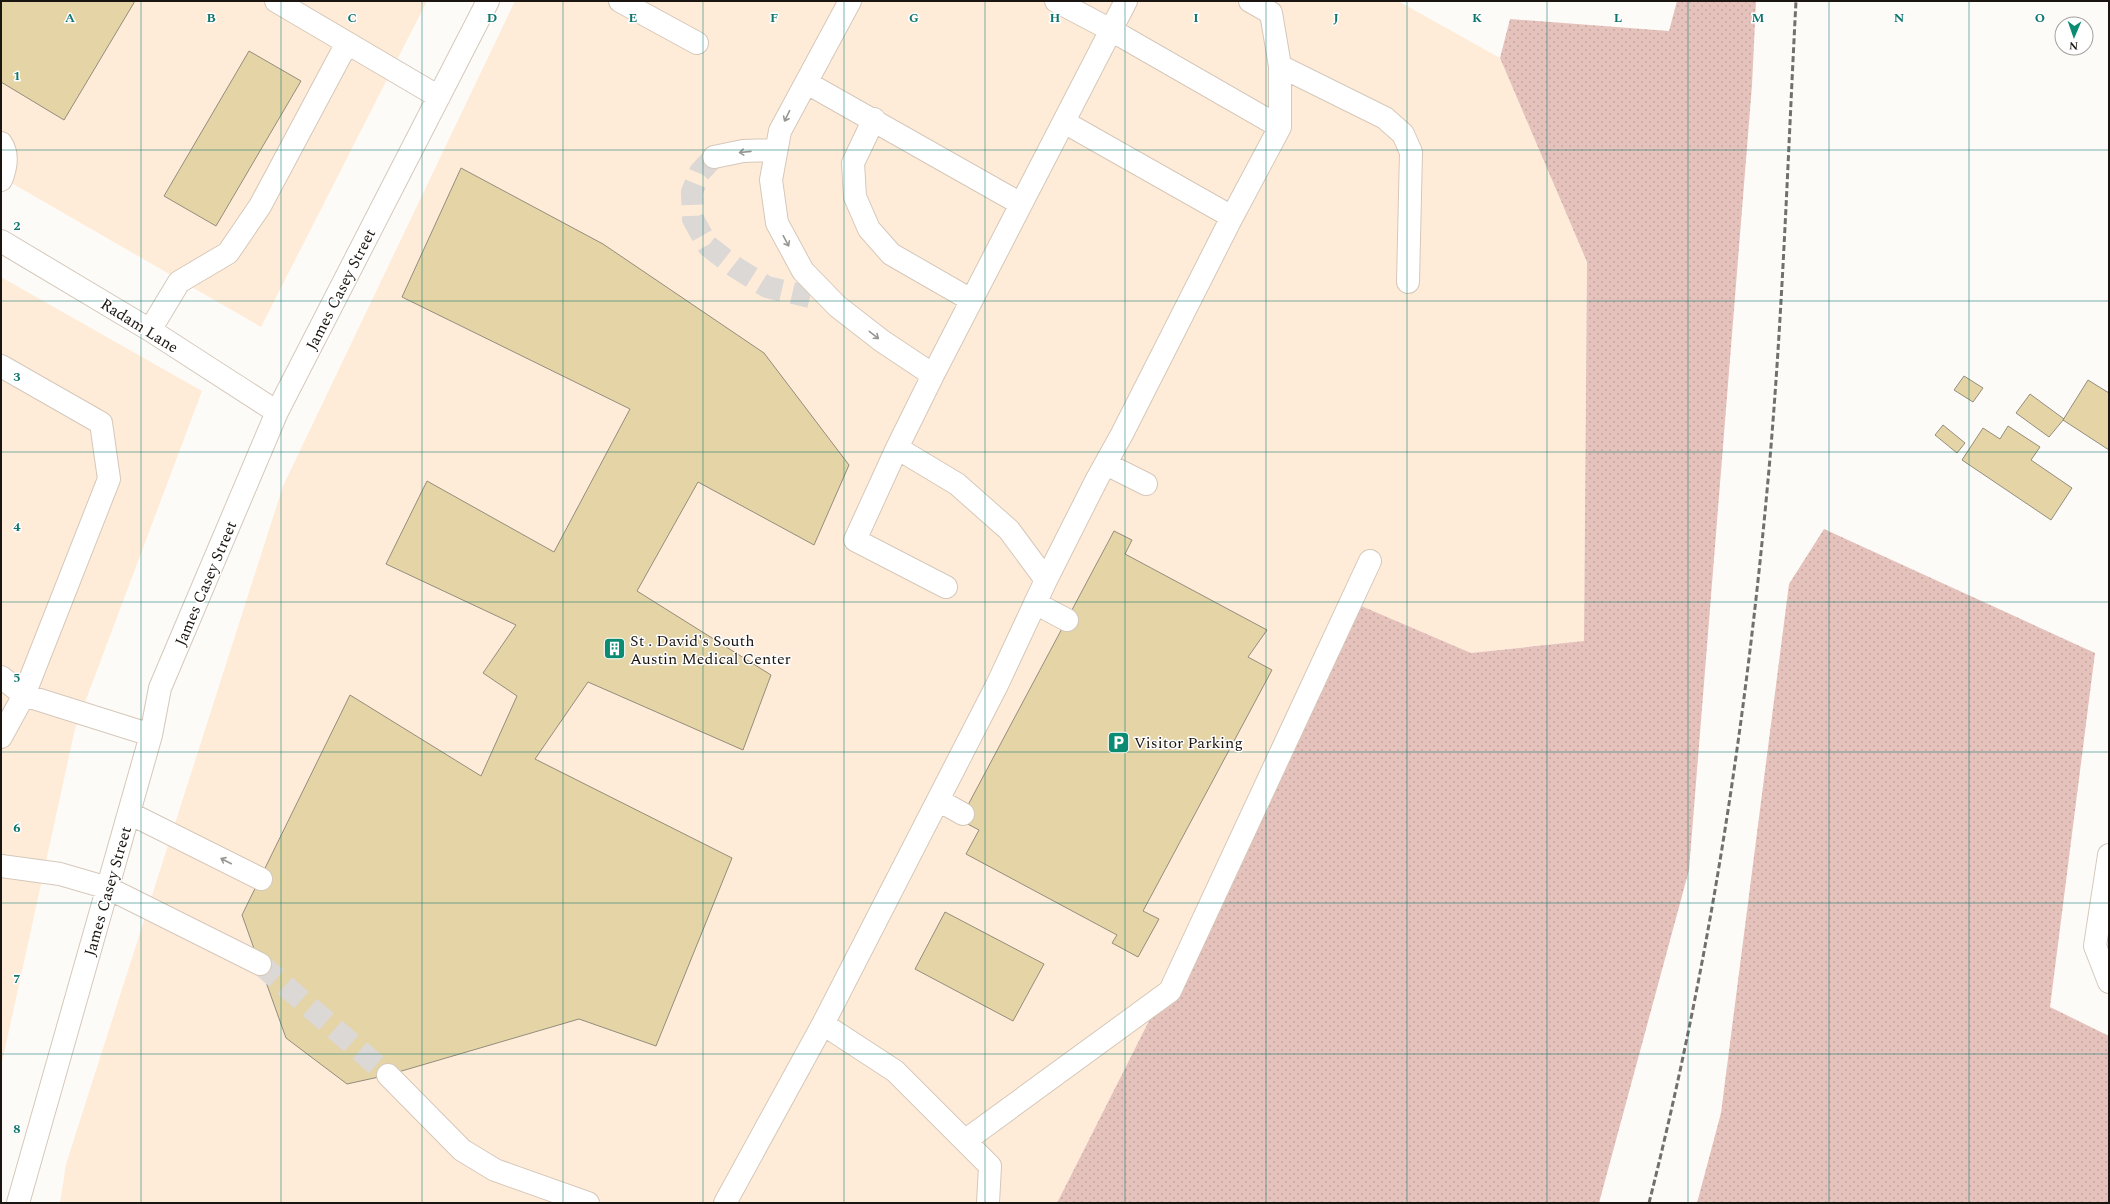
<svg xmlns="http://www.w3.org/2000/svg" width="2110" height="1204" font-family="Spectral,serif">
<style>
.built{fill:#ffecd8}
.grass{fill:url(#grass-dots)}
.building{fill:#e5d4a6;stroke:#938d7d}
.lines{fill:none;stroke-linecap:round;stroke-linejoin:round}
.minor-tunnel{stroke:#dbd8d5;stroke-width:22;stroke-dasharray:22 11;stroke-linecap:butt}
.minor-casing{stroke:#d5c8ba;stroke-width:24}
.minor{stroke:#fff;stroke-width:22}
.rail{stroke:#736f6b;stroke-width:3;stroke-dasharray:6 3;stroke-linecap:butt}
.oneway{stroke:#989693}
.grid{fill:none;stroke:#0f766e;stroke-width:1;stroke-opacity:0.55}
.labels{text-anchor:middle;stroke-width:3;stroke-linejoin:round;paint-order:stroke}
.street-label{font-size:16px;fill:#1a1510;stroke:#fff}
.poi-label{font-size:16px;fill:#1a1510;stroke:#fff;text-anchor:start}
.grid-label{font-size:13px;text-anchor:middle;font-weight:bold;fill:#0f766e;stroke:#fff;stroke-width:3;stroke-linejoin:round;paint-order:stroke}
</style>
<defs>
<pattern id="grass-dots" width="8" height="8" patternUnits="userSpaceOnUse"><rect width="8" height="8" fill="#e5c2bc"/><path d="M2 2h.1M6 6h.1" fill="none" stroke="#c4a6a1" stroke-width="1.8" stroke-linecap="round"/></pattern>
</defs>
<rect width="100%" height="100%" fill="#fdfbf8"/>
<!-- built -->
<path class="built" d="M1,1H427L261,327L1,177Z
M515,1H1398L1500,58L1587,262L1584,641L1471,653L1359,605L1057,1203H60L66,1164L283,486Z
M1,277L202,391L75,729L1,1067Z"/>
<!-- grass -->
<path class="grass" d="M1677,1H1756L1752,85L1689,870L1599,1203H1057L1359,605L1471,653L1584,641L1587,262L1500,58L1510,19L1669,31Z
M1824,529L2095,653L2050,1007L2109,1036V1203H1697L1721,1113L1789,584Z"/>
<!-- building -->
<path class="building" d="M1,1H135L64,120L1,82Z
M249,51L301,81L216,226L164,196Z
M461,168L603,244L764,353L849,465L814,545L698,482L637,591L771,675L743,750L588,682L535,759L732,858L656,1046L579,1019L388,1075L347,1084L286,1038L242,915L350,695L481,776L517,696L483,673L516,625L386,564L427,481L554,552L630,409L402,297Z
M1964,376L1983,388L1973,402L1954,390Z
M2088,380L2109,393V450L2063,420Z
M2030,394L2064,419L2049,437L2016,413Z
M1943,425L1965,443L1957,453L1935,435Z
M2008,426L2040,447L2031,460L2072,488L2051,520L1962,460L1983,428L2000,439Z
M1114,531L1132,540L1125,554L1267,630L1248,657L1272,670L1143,911L1159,919L1138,957L1112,943L1117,935L966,854L979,830L960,820Z
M945,912L1044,964L1013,1021L915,969Z"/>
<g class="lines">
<!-- minor-tunnel -->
<path class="minor-tunnel" d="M714,157L700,172L692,192L693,219L708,246L735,267L767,287L810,297
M260,964L388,1075"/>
<defs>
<path id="minor" d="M276,1L439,97
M620,1L697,43
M850,1L780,131L771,180L777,223L803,271L837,306L882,341L933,375
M1126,1L1111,30L1280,127
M1280,66L1385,118L1403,134L1411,152L1408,282
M807,83L1021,204
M874,119L853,163L855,197L869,229L891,254L971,300
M1064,122L1232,217L1280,127V66L1271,13L1250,1
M1,143C9,155 6,168 1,180
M714,157L743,151L776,150
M1,241L150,330L277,412
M150,330L179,282L228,253L260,206L347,43
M1,366L101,423L109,479L24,695L1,677
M897,448L855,540L946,587
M1106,464L1146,484
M1046,580L1097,479L1122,434L1232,217
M1035,603L1067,620
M1,737L24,695L151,735
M938,800L963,814
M129,813L261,879
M2109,855L2095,946L2109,982
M1,866L60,874L108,888L260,964
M823,1024L997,685L1046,580L1009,530L957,484L897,448L933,375L1111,30L1056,1
M388,1075L462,1150L495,1170L588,1203
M966,1140L1170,991L1370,561
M18,1203L151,735L160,688L277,412L488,1
M725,1203L823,1024L895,1071L990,1166L988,1203"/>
</defs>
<!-- minor casing -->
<use href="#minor" class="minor-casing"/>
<!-- minor -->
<use href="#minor" class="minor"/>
<!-- rail -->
<path class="rail" d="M1649,1203C1711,958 1748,709 1770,458C1783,306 1788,153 1796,1"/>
</g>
<!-- one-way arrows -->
<defs><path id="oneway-shaft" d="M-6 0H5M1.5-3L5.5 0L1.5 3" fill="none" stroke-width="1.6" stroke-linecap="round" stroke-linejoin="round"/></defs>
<g class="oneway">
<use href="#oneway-shaft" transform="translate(787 116) rotate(116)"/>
<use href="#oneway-shaft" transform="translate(745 152) rotate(174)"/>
<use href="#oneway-shaft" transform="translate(786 241) rotate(62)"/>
<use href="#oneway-shaft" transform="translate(874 335) rotate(38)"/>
<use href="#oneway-shaft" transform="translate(226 861) rotate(-153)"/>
</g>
<!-- grid -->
<path class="grid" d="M141,1V1203M281,1V1203M422,1V1203M563,1V1203M703,1V1203M844,1V1203M985,1V1203M1125,1V1203M1266,1V1203M1407,1V1203M1547,1V1203M1688,1V1203M1829,1V1203M1969,1V1203M1,150H2109M1,301H2109M1,452H2109M1,602H2109M1,752H2109M1,903H2109M1,1054H2109"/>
<!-- icons -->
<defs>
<symbol id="building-square" viewBox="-11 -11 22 22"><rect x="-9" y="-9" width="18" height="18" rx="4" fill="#0b8c72" stroke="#fff"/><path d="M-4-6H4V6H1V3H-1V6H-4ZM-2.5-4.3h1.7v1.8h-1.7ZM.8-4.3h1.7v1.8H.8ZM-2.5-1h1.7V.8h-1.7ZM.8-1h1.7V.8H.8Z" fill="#fff"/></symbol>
<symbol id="parking-square" viewBox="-11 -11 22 22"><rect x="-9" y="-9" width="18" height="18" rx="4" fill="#0b8c72" stroke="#fff"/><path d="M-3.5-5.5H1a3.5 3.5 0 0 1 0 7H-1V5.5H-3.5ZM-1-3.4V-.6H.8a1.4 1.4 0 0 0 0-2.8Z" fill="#fff"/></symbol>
</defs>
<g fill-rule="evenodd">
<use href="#building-square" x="602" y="636" width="25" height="25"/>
<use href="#parking-square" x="1106" y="730" width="25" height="25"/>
</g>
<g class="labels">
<!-- street labels -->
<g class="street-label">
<text transform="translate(340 289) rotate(-63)" y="6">James Casey Street</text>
<text transform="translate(140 325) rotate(32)" y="6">Radam Lane</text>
<text transform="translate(205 583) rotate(-67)" y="6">James Casey Street</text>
<text transform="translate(107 891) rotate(-74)" y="6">James Casey Street</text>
</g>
<!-- poi labels -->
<g class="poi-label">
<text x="630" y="646">St . David's South<tspan x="630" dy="18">Austin Medical Center</tspan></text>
<text x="1134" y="748">Visitor Parking</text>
</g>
</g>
<g class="grid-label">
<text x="70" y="22">A</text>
<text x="211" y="22">B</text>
<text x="352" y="22">C</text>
<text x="492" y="22">D</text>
<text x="633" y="22">E</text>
<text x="774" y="22">F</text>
<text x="914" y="22">G</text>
<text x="1055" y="22">H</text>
<text x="1196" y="22">I</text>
<text x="1336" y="22">J</text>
<text x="1477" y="22">K</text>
<text x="1618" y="22">L</text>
<text x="1758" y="22">M</text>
<text x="1899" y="22">N</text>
<text x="2040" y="22">O</text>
<text x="17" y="80">1</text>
<text x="17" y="230">2</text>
<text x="17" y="381">3</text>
<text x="17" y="531">4</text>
<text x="17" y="682">5</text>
<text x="17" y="832">6</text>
<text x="17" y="983">7</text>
<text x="17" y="1133">8</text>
</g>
<!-- border -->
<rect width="2110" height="1204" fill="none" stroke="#1a1510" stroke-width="4"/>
<!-- north arrow -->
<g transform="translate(2074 36) rotate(182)"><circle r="19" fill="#ffffff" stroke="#a3a19f"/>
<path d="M0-3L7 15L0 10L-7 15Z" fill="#0b8c72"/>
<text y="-6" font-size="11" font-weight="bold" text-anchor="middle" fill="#1a1510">N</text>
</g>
</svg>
